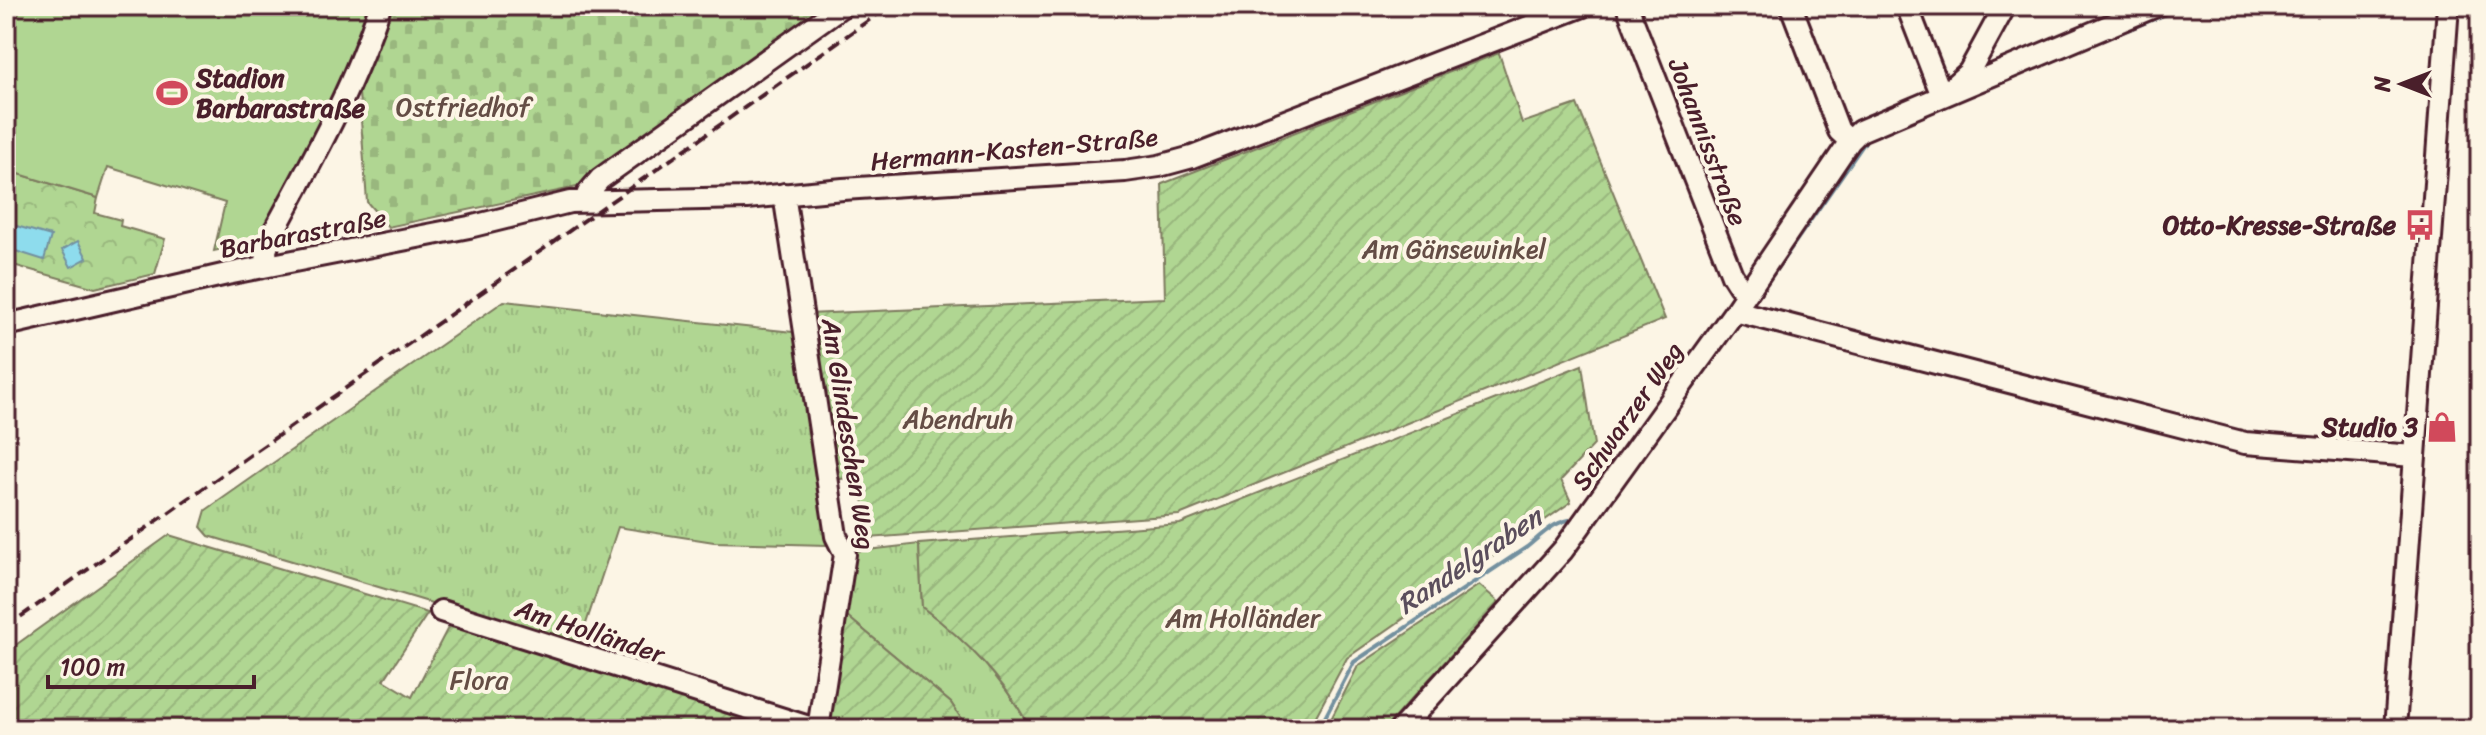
<svg xmlns="http://www.w3.org/2000/svg" width="2486" height="735" font-family="Sriracha,sans-serif">
<style>
.grass{fill:url(#grass-tufts);stroke:#7d7a5e;stroke-width:2}
.cemetery{fill:url(#cemetery-stones);stroke:#7d7a5e;stroke-width:2}
.park{fill:url(#park-crowns);stroke:#7d7a5e;stroke-width:2}
.garden{fill:url(#garden-furrows);stroke:#7d7a5e;stroke-width:2}
.pitch{fill:#b0d692;stroke:#7d7a5e;stroke-width:2}
.water{fill:#8edced;stroke:#73909f;stroke-width:2}
.lines{fill:none;stroke-linecap:round;stroke-linejoin:round}
.stream{stroke:#73909f;stroke-width:4}
.minor-casing{stroke:#4a1f2b;stroke-width:26}
.minor{stroke:#fcf5e5;stroke-width:20}
.rail{stroke:#4a1f2b;stroke-width:4;stroke-dasharray:12 6;stroke-linecap:butt}
.labels{text-anchor:middle;stroke-width:8;stroke-linejoin:round;paint-order:stroke}
.poi-label{font-size:26px;font-weight:bold;fill:#4a1f2b;stroke:#fcf5e5;text-anchor:end}
.park-label{font-size:26px;fill:#644d45;stroke:#fcf5e5}
.street-label{font-size:26px;fill:#4a1f2b;stroke:#fcf5e5}
.water-label{font-size:28px;font-style:italic;fill:#5b4e5c;stroke:#fcf5e5}
</style>
<defs>
<pattern id="grass-tufts" width="24" height="20" patternUnits="userSpaceOnUse" patternTransform="scale(2)"><rect width="24" height="20" fill="#b0d692"/><path d="M3 7l-1-3M5 7V3M7 7l1-3M15 17l-1-3M17 17v-4M19 17l1-3" fill="none" stroke="#99b77e"/></pattern>
<pattern id="cemetery-stones" width="16" height="16" patternUnits="userSpaceOnUse" patternTransform="scale(2)"><rect width="16" height="16" fill="#b0d692"/><path d="M2 7V4a2 2 0 0 1 4 0v3zM10 15v-3a2 2 0 0 1 4 0v3z" fill="#99b77e"/></pattern>
<pattern id="park-crowns" width="20" height="18" patternUnits="userSpaceOnUse" patternTransform="scale(2)"><rect width="20" height="18" fill="#b0d692"/><path d="M2 6a3 3 0 1 1 6 0M12 15a3 3 0 1 1 6 0" fill="none" stroke="#99b77e"/></pattern>
<pattern id="garden-furrows" width="10" height="10" patternUnits="userSpaceOnUse" patternTransform="scale(2)"><rect width="10" height="10" fill="#b0d692"/><path d="M-1 1l2-2M0 10L10 0M9 11l2-2" fill="none" stroke="#99b77e"/></pattern>
</defs>
<rect width="100%" height="100%" fill="#fcf5e5"/>
<filter id="ink" filterUnits="userSpaceOnUse"><feTurbulence type="fractalNoise" baseFrequency=".0125" numOctaves="2"/><feDisplacementMap in="SourceGraphic" scale="16" xChannelSelector="R" yChannelSelector="G"/><feConvolveMatrix kernelMatrix="1 2 1 2 8 2 1 2 1" color-interpolation-filters="sRGB"/></filter>
<g filter="url(#ink)">
<!-- grass -->
<path class="grass" d="M504,301L802,333L826,545L714,542L618,527L577,651L435,604L209,536L201,527L206,510Z
M919,544L922,607C969,643 1002,677 1031,729H968L951,703L841,611L851,552Z"/>
<!-- cemetery -->
<path class="cemetery" d="M387,6H827L577,187L388,227L367,202L359,93Z"/>
<!-- park -->
<path class="park" d="M6,170L98,198L95,213L121,220L120,226L165,239L155,274L95,288L6,263Z"/>
<!-- garden -->
<path class="garden" d="M1499,53L1522,123L1577,104L1665,319L1179,515L869,538L860,477L831,480L808,314L1165,298L1162,184Z
M1582,365L1594,445L1561,480L1571,502L1347,658L1309,729H1031C1002,677 969,643 922,607L919,544L1180,524Z
M169,535L428,613L384,680L412,697L452,620L796,729H6V652Z
M1479,585L1499,602L1384,729H1326L1358,666Z
M841,611L951,703L968,729H822Z"/>
<!-- pitch -->
<path class="pitch" d="M6,6H374L363,39L262,240L214,251L225,203L108,167L98,198L6,170Z"/>
<!-- water -->
<path class="water" d="M6,223L51,236L44,260L6,248Z
M78,241L87,258L71,267L62,250Z"/>
<g class="lines">
<!-- stream -->
<path class="stream" d="M2040,66L2186,6
M1760,293L1867,139
M1319,729L1354,662L1527,547C1543,534 1557,518 1577,520"/>
<defs>
<path id="minor" d="M1627,6L1732,275L1739,286L1747,292
M1791,6L1839,131L1850,141
M1907,6L1942,96L1969,72L2005,6
M784,194L836,536L845,554L818,729
M585,201L588,193L600,179L842,6
M267,265L266,250L272,235C312,161 354,87 380,6
M1735,311L2245,443L2414,456
M6,325L227,274L469,227L570,202L747,198L843,189L1125,171L1159,166L1192,157L1583,6
M441,611L815,729
M1401,729L1563,550L1735,311L1850,141L1860,131L2156,6
M2395,729L2448,6"/>
</defs>
<!-- minor casing -->
<use href="#minor" class="minor-casing"/>
<!-- minor -->
<use href="#minor" class="minor"/>
<!-- rail -->
<path class="rail" d="M6,627L889,6"/>
</g>
</g>
<!-- icons -->
<defs>
<symbol id="stadium-bare" viewBox="-9 -9 18 18"><path d="M0-5a6.5 5 0 1 0 0 10a6.5 5 0 1 0 0-10ZM-3.5-1.8h7v3.6h-7Z" fill="#d1495b" stroke="#fcf5e5" stroke-width="2.5" paint-order="stroke"/></symbol>
<symbol id="bus-bare" viewBox="-9 -9 18 18"><path d="M-5-6H5V4H4V6H2V4H-2V6H-4V4H-5ZM-3.5-4V0h7V-4ZM-3.5 1.2v1.5H-2V1.2ZM2 1.2v1.5H3.5V1.2Z" fill="#d1495b" stroke="#fcf5e5" stroke-width="2.5" paint-order="stroke"/></symbol>
<symbol id="shop-bare" viewBox="-9 -9 18 18"><path d="M-5-2.5h2.3a2.7 3.5 0 0 1 5.4 0H5L5.5 6h-11ZM-1.5-2.5h3a1.5 2.3 0 0 0-3 0Z" fill="#d1495b" stroke="#fcf5e5" stroke-width="2.5" paint-order="stroke"/></symbol>
</defs>
<g fill-rule="evenodd">
<use href="#stadium-bare" x="150" y="71" width="44" height="44"/>
<use href="#bus-bare" x="2398" y="203" width="44" height="44"/>
<use href="#shop-bare" x="2420" y="405" width="44" height="44"/>
</g>
<g class="labels">
<!-- poi labels -->
<g class="poi-label">
<text x="196" y="87" text-anchor="start">Stadion<tspan x="196" dy="30">Barbarastraße</tspan></text>
<text x="2396" y="234">Otto-Kresse-Straße</text>
<text x="2418" y="436">Studio 3</text>
</g>
<!-- park labels -->
<g class="park-label">
<text x="463" y="116">Ostfriedhof</text>
<text x="1454" y="258">Am Gänsewinkel</text>
<text x="958" y="428">Abendruh</text>
<text x="1243" y="627">Am Holländer</text>
<text x="479" y="689">Flora</text>
</g>
<!-- street labels -->
<g class="street-label">
<text transform="translate(1708 142) rotate(69)" y="9">Johannisstraße</text>
<text transform="translate(1014 149) rotate(-5)" y="9">Hermann-Kasten-Straße</text>
<text transform="translate(303 233) rotate(-11)" y="9">Barbarastraße</text>
<text transform="translate(1627 416) rotate(-55)" y="9">Schwarzer Weg</text>
<text transform="translate(849 434) rotate(81)" y="9">Am Glindeschen Weg</text>
<text transform="translate(590 631) rotate(18)" y="9">Am Holländer</text>
</g>
<!-- water labels -->
<g class="water-label">
<text transform="translate(1469 560) rotate(-34)" y="10">Randelgraben</text>
</g>
</g>
<!-- margin -->
<rect width="2486" height="735" fill="none" stroke="#fcf5e5" stroke-width="32"/>
<rect x="16" y="16" width="2454" height="703" fill="none" stroke="#4a1f2b" stroke-width="3" filter="url(#ink)"/>
<!-- north arrow -->
<g transform="translate(2402 84) rotate(270)" stroke="#fcf5e5" stroke-width="6" paint-order="stroke">
<path d="M0-6L14 30L0 20L-14 30Z" fill="#4a1f2b"/>
<text y="-12" font-size="22" font-weight="bold" text-anchor="middle" fill="#4a1f2b">N</text>
</g>
<!-- scale -->
<path d="M48 675v12h206v-12" fill="none" stroke="#4a1f2b" stroke-width="4"/>
<text x="60" y="675" font-size="24" fill="#4a1f2b" stroke="#fcf5e5" stroke-width="6" paint-order="stroke">100 m</text>
</svg>
